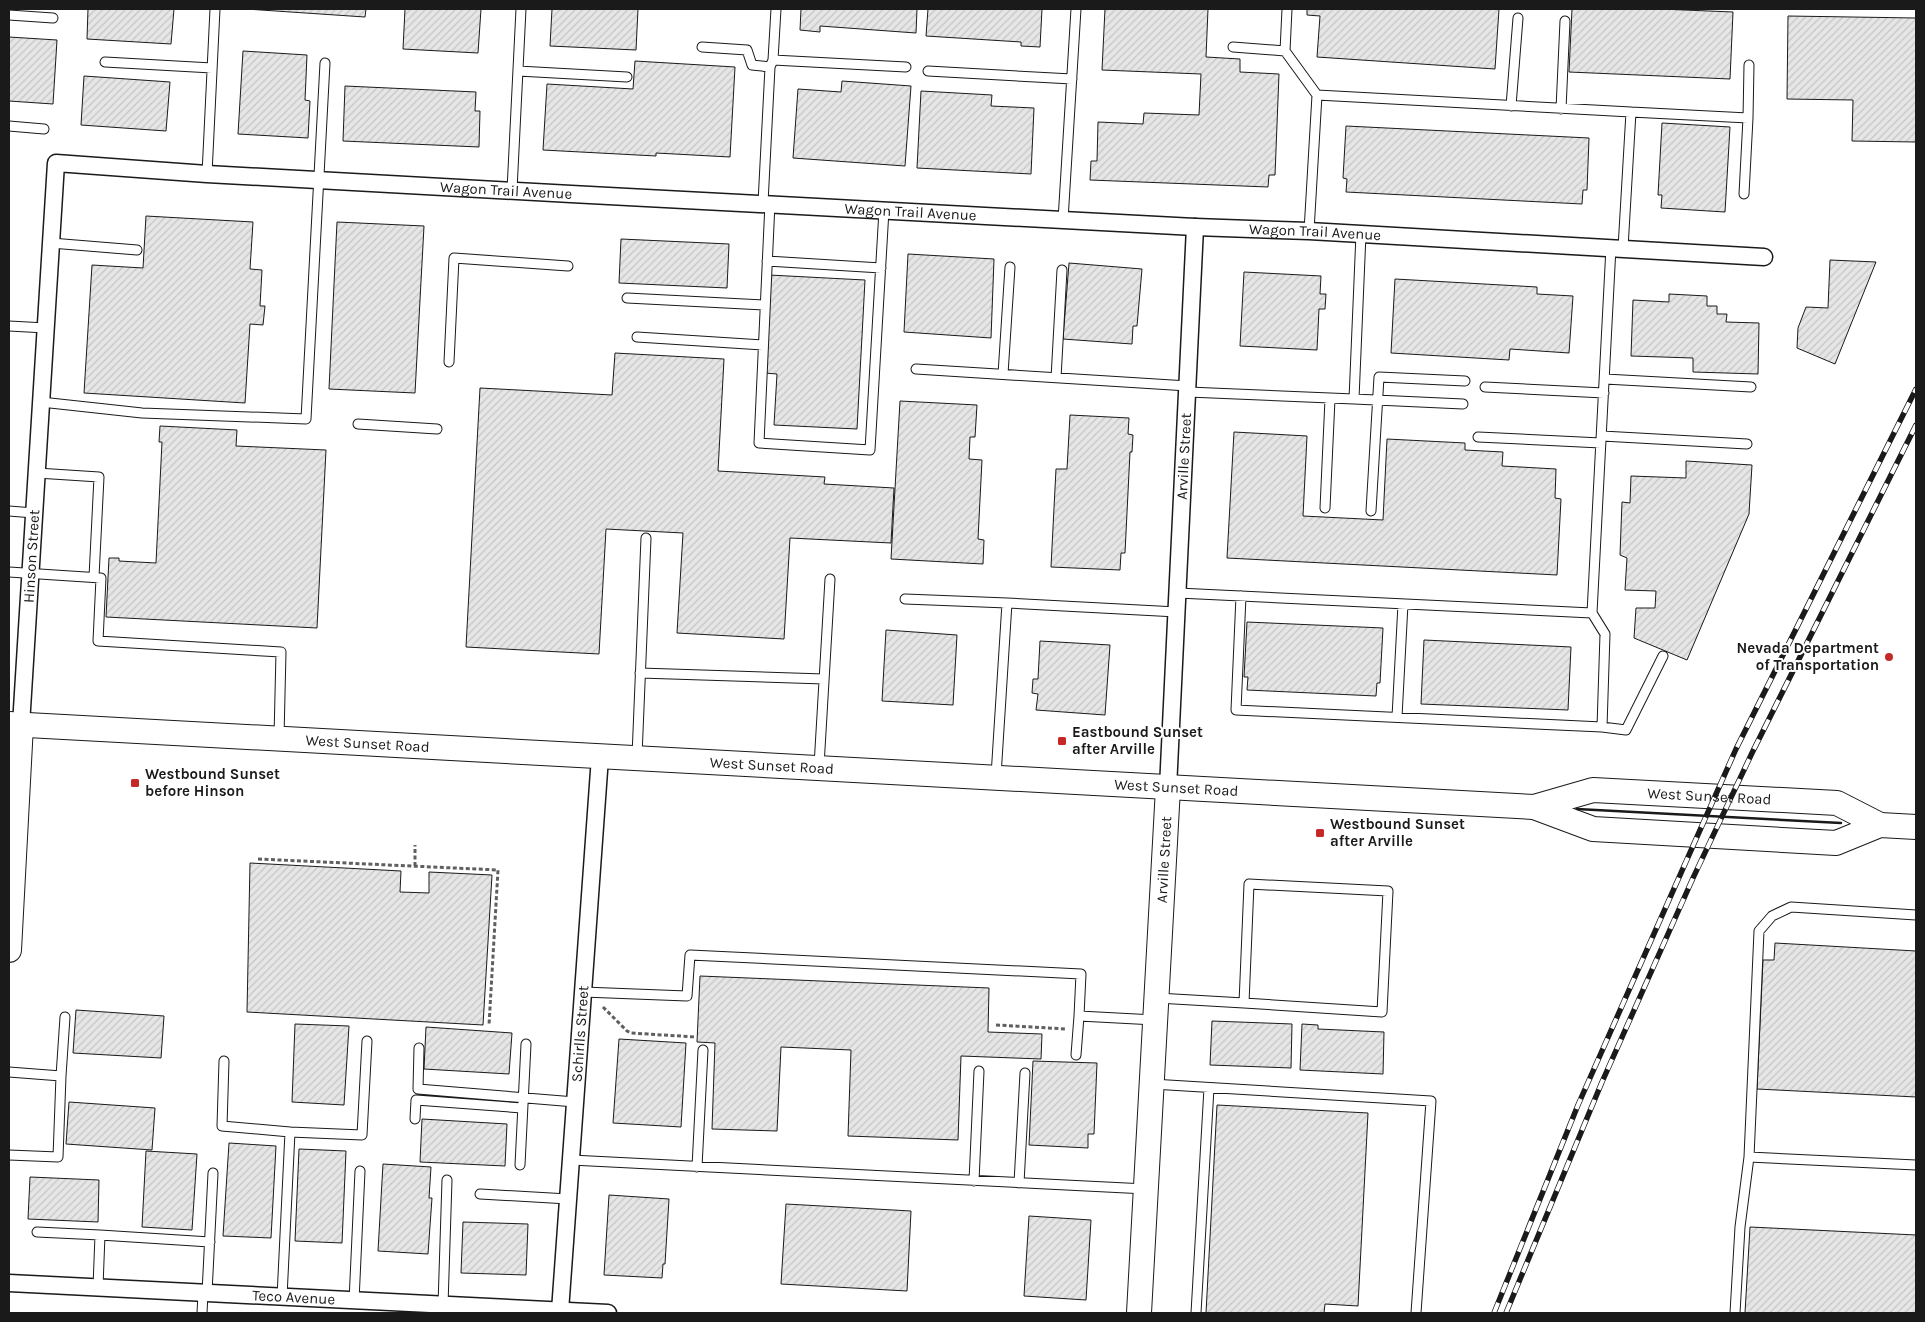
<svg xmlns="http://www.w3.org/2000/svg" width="1925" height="1322" font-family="Karla,sans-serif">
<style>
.building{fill:url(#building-hatch);stroke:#1a1a1a}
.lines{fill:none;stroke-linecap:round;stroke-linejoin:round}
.lane-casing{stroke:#1a1a1a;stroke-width:11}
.street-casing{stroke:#1a1a1a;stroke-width:19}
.secondary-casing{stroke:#1a1a1a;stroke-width:26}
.path{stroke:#5f5f5f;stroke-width:3;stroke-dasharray:4 2.5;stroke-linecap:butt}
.lane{stroke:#fff;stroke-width:9}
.street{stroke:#fff;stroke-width:16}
.secondary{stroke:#fff;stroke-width:24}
.rail-casing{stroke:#1a1a1a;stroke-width:5.5}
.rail{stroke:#fff;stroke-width:4;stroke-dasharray:11;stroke-linecap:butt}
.wall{stroke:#1a1a1a;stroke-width:2.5}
.poi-dot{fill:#c62828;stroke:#fff;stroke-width:2}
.labels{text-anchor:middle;stroke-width:4;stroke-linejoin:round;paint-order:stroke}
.street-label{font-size:15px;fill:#1a1a1a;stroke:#fff}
.poi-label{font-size:15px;font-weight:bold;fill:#1a1a1a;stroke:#fff;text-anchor:start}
</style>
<defs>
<pattern id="building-hatch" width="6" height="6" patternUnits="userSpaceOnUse" patternTransform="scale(1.25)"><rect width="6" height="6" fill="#e6e6e6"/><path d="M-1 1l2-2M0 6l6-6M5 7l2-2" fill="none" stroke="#c5c5c5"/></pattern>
</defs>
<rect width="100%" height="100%" fill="#fff"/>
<!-- building -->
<path class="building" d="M88,9H174L171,44L87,39Z
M246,9H366L365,17Z
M405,9H481L478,53L403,49Z
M552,9H638L636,50L550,46Z
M801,9H917L916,33L820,26V32L800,30Z
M928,9H1042L1040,47L1021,46V42L926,36Z
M1105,9H1208L1206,57L1240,59V72L1279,74L1275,175H1269L1268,187L1090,180L1091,161H1097L1098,122L1143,124L1144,113L1199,115L1201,74L1102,70Z
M1307,9H1499L1495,69L1317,57L1320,16L1307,15Z
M1572,9H1660L1733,12L1730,79L1569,72Z
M1788,16L1916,18V142L1852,141L1853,100L1787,99Z
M9,37L57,40L53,104L9,101Z
M243,51L307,55L305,100L310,101L308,138L238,134Z
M635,61L735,67L730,157L656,153V156L543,150L547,84L633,89Z
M84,76L170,82L166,131L81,125Z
M842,81L911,86L905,166L793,158L798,89L841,92Z
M345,86L476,92L475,111H480L479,147L343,141Z
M921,91L992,95L991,106L1034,108L1031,174L917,168Z
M1662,123L1730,127L1725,212L1661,208L1662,195H1658Z
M1346,126L1589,138L1587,190H1583L1582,204L1346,192L1347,179L1343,178Z
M146,216L253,222L250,269L262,270L260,306H265L263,325L250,324L245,403L84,393L92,265L143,268Z
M337,222L424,226L415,393L329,389Z
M621,239L729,244L727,288L619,283Z
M908,254L994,259L991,338L904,332Z
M1830,260L1876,262L1835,364L1797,348L1798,328L1806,307L1828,308Z
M1069,263L1142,269L1137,326H1133L1132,344L1063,339Z
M1244,272L1321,276L1320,294H1326L1325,309H1319L1317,350L1240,346Z
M769,275L865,280L857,429L774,425L777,374L764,373Z
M1395,279L1537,287V294L1573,296L1569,353L1510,349L1509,360L1391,353Z
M1669,294L1707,296V306H1717V314H1727L1726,322L1759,323L1758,374L1693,372V358L1631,356L1633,300L1669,302Z
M615,353L724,359L718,471L825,477L824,484L894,488L891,543L790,538L784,639L677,633L683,533L606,529L599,654L466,647L480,388L612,395Z
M900,401L977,405L975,437H970L969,459L982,460L978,539L984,540L983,564L891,559Z
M1070,415L1129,418L1128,434L1133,435L1132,452H1130L1125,553H1121L1120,570L1051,567L1056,469H1067Z
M160,426L237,430L236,446L326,450L317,628L106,617L109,558H119V561L156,563L162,442H159Z
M1234,432L1307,436L1303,516L1383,520L1387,439L1465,443V450L1503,452L1502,466L1556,469L1555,498L1561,499L1557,575L1227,558Z
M1686,461L1752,465L1749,514L1687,660L1634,638L1636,608H1655L1656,591L1625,590L1627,558L1620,555L1622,502L1630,503L1631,476L1686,478Z
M1247,622L1383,628L1380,683H1377L1376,696L1247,690L1248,677H1244Z
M886,630L957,635L953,705L882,701Z
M1424,640L1571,647L1568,710L1421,704Z
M1040,641L1110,645L1105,715L1036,710L1038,694L1032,693L1033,679H1038Z
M250,863L401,871L400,892L429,893V872L492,875L483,1025L247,1012Z
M1775,943L1916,951V1097L1757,1089L1763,960H1774Z
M700,976L989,988L988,1032L1042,1034L1041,1059L961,1056L958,1140L848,1136L851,1050L781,1047L777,1131L712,1129L715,1043L697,1042Z
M76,1010L164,1016L161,1058L73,1053Z
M1212,1021L1292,1024L1291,1068L1210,1065Z
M295,1024L349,1026L344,1105L292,1102Z
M1302,1024L1318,1025V1029L1384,1032L1383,1074L1300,1070Z
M426,1027L512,1033L509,1074L424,1069Z
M619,1039L686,1043L681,1127L613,1123Z
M1033,1061L1097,1063L1094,1134H1088V1148L1029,1145Z
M69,1102L155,1108L152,1150L66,1144Z
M1217,1105L1368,1113L1358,1306L1325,1304L1324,1313H1206Z
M422,1119L507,1124L505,1166L420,1162Z
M229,1143L276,1146L271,1238L223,1236Z
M299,1149L346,1151L342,1243L295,1241Z
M146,1151L197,1154L192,1230L142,1227Z
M383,1164L431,1167L429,1198H432L428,1254L378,1251Z
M30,1177L99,1180L98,1222L28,1219Z
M609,1195L669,1199L665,1264H663L662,1278L604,1275Z
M786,1204L911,1211L907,1291L781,1284Z
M1029,1216L1091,1220L1086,1300L1024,1296Z
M463,1222L528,1224L526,1275L461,1273Z
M1750,1227L1916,1235V1313H1745Z"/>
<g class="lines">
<defs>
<path id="lane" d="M1287,9L1285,51L1317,95
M9,15L53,18
M702,47L747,50L752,65L770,67
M1233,47L1285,51
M773,60L906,67
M105,62L212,68
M518,71L627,77
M928,71L1072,79
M1511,106L1518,18
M1561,109L1565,21
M1748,118L1749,65
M9,126L44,129
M207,174L215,9
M512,190L521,9
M763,203L770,67L773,60L776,9
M770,203L759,443L870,450L884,210
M1063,220L1076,9
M1309,231L1317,95L1631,112
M51,243L137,250
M1623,248L1631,112L1748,118L1744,194
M767,261L881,268
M627,298L765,305
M9,326L46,328
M637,337L763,345
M449,362L454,258L568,266
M916,369L1188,386
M1003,374L1010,267
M1056,378L1062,270
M1605,379L1751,387
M1485,387L1604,393
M1188,392L1354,399L1361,234
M1354,399L1463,404
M41,402L142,413L306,419L325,63
M358,424L437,429
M1602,436L1747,444
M1478,437L1601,443
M37,473L99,477L94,577
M1325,508L1330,399
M9,511L34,513
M1371,511L1379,377L1465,381
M9,572L101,578L98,641L281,652L279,737
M1178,593L1592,613L1605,634L1602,727L1236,710L1241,596
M905,599L1007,603L996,776
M1007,603L1177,612
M1592,613L1611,247
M640,673L824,679
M1397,717L1403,604
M1602,727L1626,730L1663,656
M637,756L646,538
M819,766L830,579
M583,992L687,996L690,955L1081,974L1079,1016
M1157,998L1244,1003L1249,884L1388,891L1382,1012L1244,1003
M419,1048L418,1089L575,1102
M1076,1055L1079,1016L1155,1020
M224,1061L222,1126L290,1132
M9,1072L61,1076L58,1157L9,1155
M61,1076L65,1017
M1152,1084L1431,1101L1416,1313
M415,1119L416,1100L522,1108
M1749,1157L1916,1165
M571,1160L1146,1189
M520,1165L526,1044
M697,1167L703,1050
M974,1181L979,1071
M1019,1183L1025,1073
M480,1194L568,1199
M37,1232L100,1235
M98,1287L100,1235L210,1242
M207,1293L213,1173
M282,1297L290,1132L362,1135L367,1041
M354,1301L360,1171
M443,1305L447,1180
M202,1313L203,1293
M1196,1313L1209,1088
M1735,1313L1740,1227L1749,1157L1759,931L1772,916L1791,907L1916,915"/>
<g id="street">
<path id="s1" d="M21,725L56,163L207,174L571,194L1195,227L1309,231L1764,257"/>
<path id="s2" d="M1168,788L1195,227"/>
<path id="s3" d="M9,1283L608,1313"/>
<path id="s4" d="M560,1311L600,757"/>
</g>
<g id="secondary">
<path id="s5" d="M9,724L1534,807L1593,829L1836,843L1880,825L1916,827"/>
<path id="s6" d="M1534,807L1593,790L1837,803L1880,825"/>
<path d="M9,950L21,725"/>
<path id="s7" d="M1139,1313L1168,788"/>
</g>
</defs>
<!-- lane casing -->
<use href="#lane" class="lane-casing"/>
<!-- street casing -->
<use href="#street" class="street-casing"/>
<!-- secondary casing -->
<use href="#secondary" class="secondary-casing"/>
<!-- path -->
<path class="path" d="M258,859L498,870L489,1025
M415,866V845
M603,1007L627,1031L631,1033L696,1037
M996,1025L1066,1029"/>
<!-- lane -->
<use href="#lane" class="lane"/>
<!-- street -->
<use href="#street" class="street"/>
<!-- secondary -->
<use href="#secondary" class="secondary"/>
<defs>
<path id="rail" d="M1494,1313L1578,1105L1736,749L1916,389
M1506,1313L1602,1082L1693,878L1752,753L1916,425"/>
</defs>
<!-- rail casing -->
<use href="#rail" class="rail-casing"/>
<!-- rail -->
<use href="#rail" class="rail"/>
<!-- wall -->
<path class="wall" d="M1577,809L1841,823"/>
</g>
<!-- markers -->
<g class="poi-dot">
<circle cx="1889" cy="657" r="5"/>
<rect x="1057" y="736" width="10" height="10" rx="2.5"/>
<rect x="130" y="778" width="10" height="10" rx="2.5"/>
<rect x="1315" y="828" width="10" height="10" rx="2.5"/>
</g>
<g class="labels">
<!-- street labels -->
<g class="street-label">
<text dy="5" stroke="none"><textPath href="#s1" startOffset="1014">Wagon Trail Avenue</textPath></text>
<text dy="5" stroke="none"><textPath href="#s1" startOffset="1419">Wagon Trail Avenue</textPath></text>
<text dy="5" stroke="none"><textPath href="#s1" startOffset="1824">Wagon Trail Avenue</textPath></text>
<text dy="5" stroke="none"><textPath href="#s2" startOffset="332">Arville Street</textPath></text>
<text dy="5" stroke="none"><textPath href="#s1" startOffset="169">Hinson Street</textPath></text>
<text dy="5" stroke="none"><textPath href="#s5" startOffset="359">West Sunset Road</textPath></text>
<text dy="5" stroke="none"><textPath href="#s5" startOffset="764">West Sunset Road</textPath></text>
<text dy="5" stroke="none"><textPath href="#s5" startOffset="1169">West Sunset Road</textPath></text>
<text dy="5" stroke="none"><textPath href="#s6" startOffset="178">West Sunset Road</textPath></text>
<text dy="5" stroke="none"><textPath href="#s7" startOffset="454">Arville Street</textPath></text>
<text dy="5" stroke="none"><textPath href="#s4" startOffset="278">Schirlls Street</textPath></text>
<text dy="5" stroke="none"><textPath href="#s3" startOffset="285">Teco Avenue</textPath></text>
</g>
<!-- poi labels -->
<g class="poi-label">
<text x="1879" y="653" text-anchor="end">Nevada Department<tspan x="1879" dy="17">of Transportation</tspan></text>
<text x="1072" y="737">Eastbound Sunset<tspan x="1072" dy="17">after Arville</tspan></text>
<text x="145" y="779">Westbound Sunset<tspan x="145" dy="17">before Hinson</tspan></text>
<text x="1330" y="829">Westbound Sunset<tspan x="1330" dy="17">after Arville</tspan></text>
</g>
</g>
<!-- border -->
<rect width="1925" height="1322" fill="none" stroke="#1a1a1a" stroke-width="20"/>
</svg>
